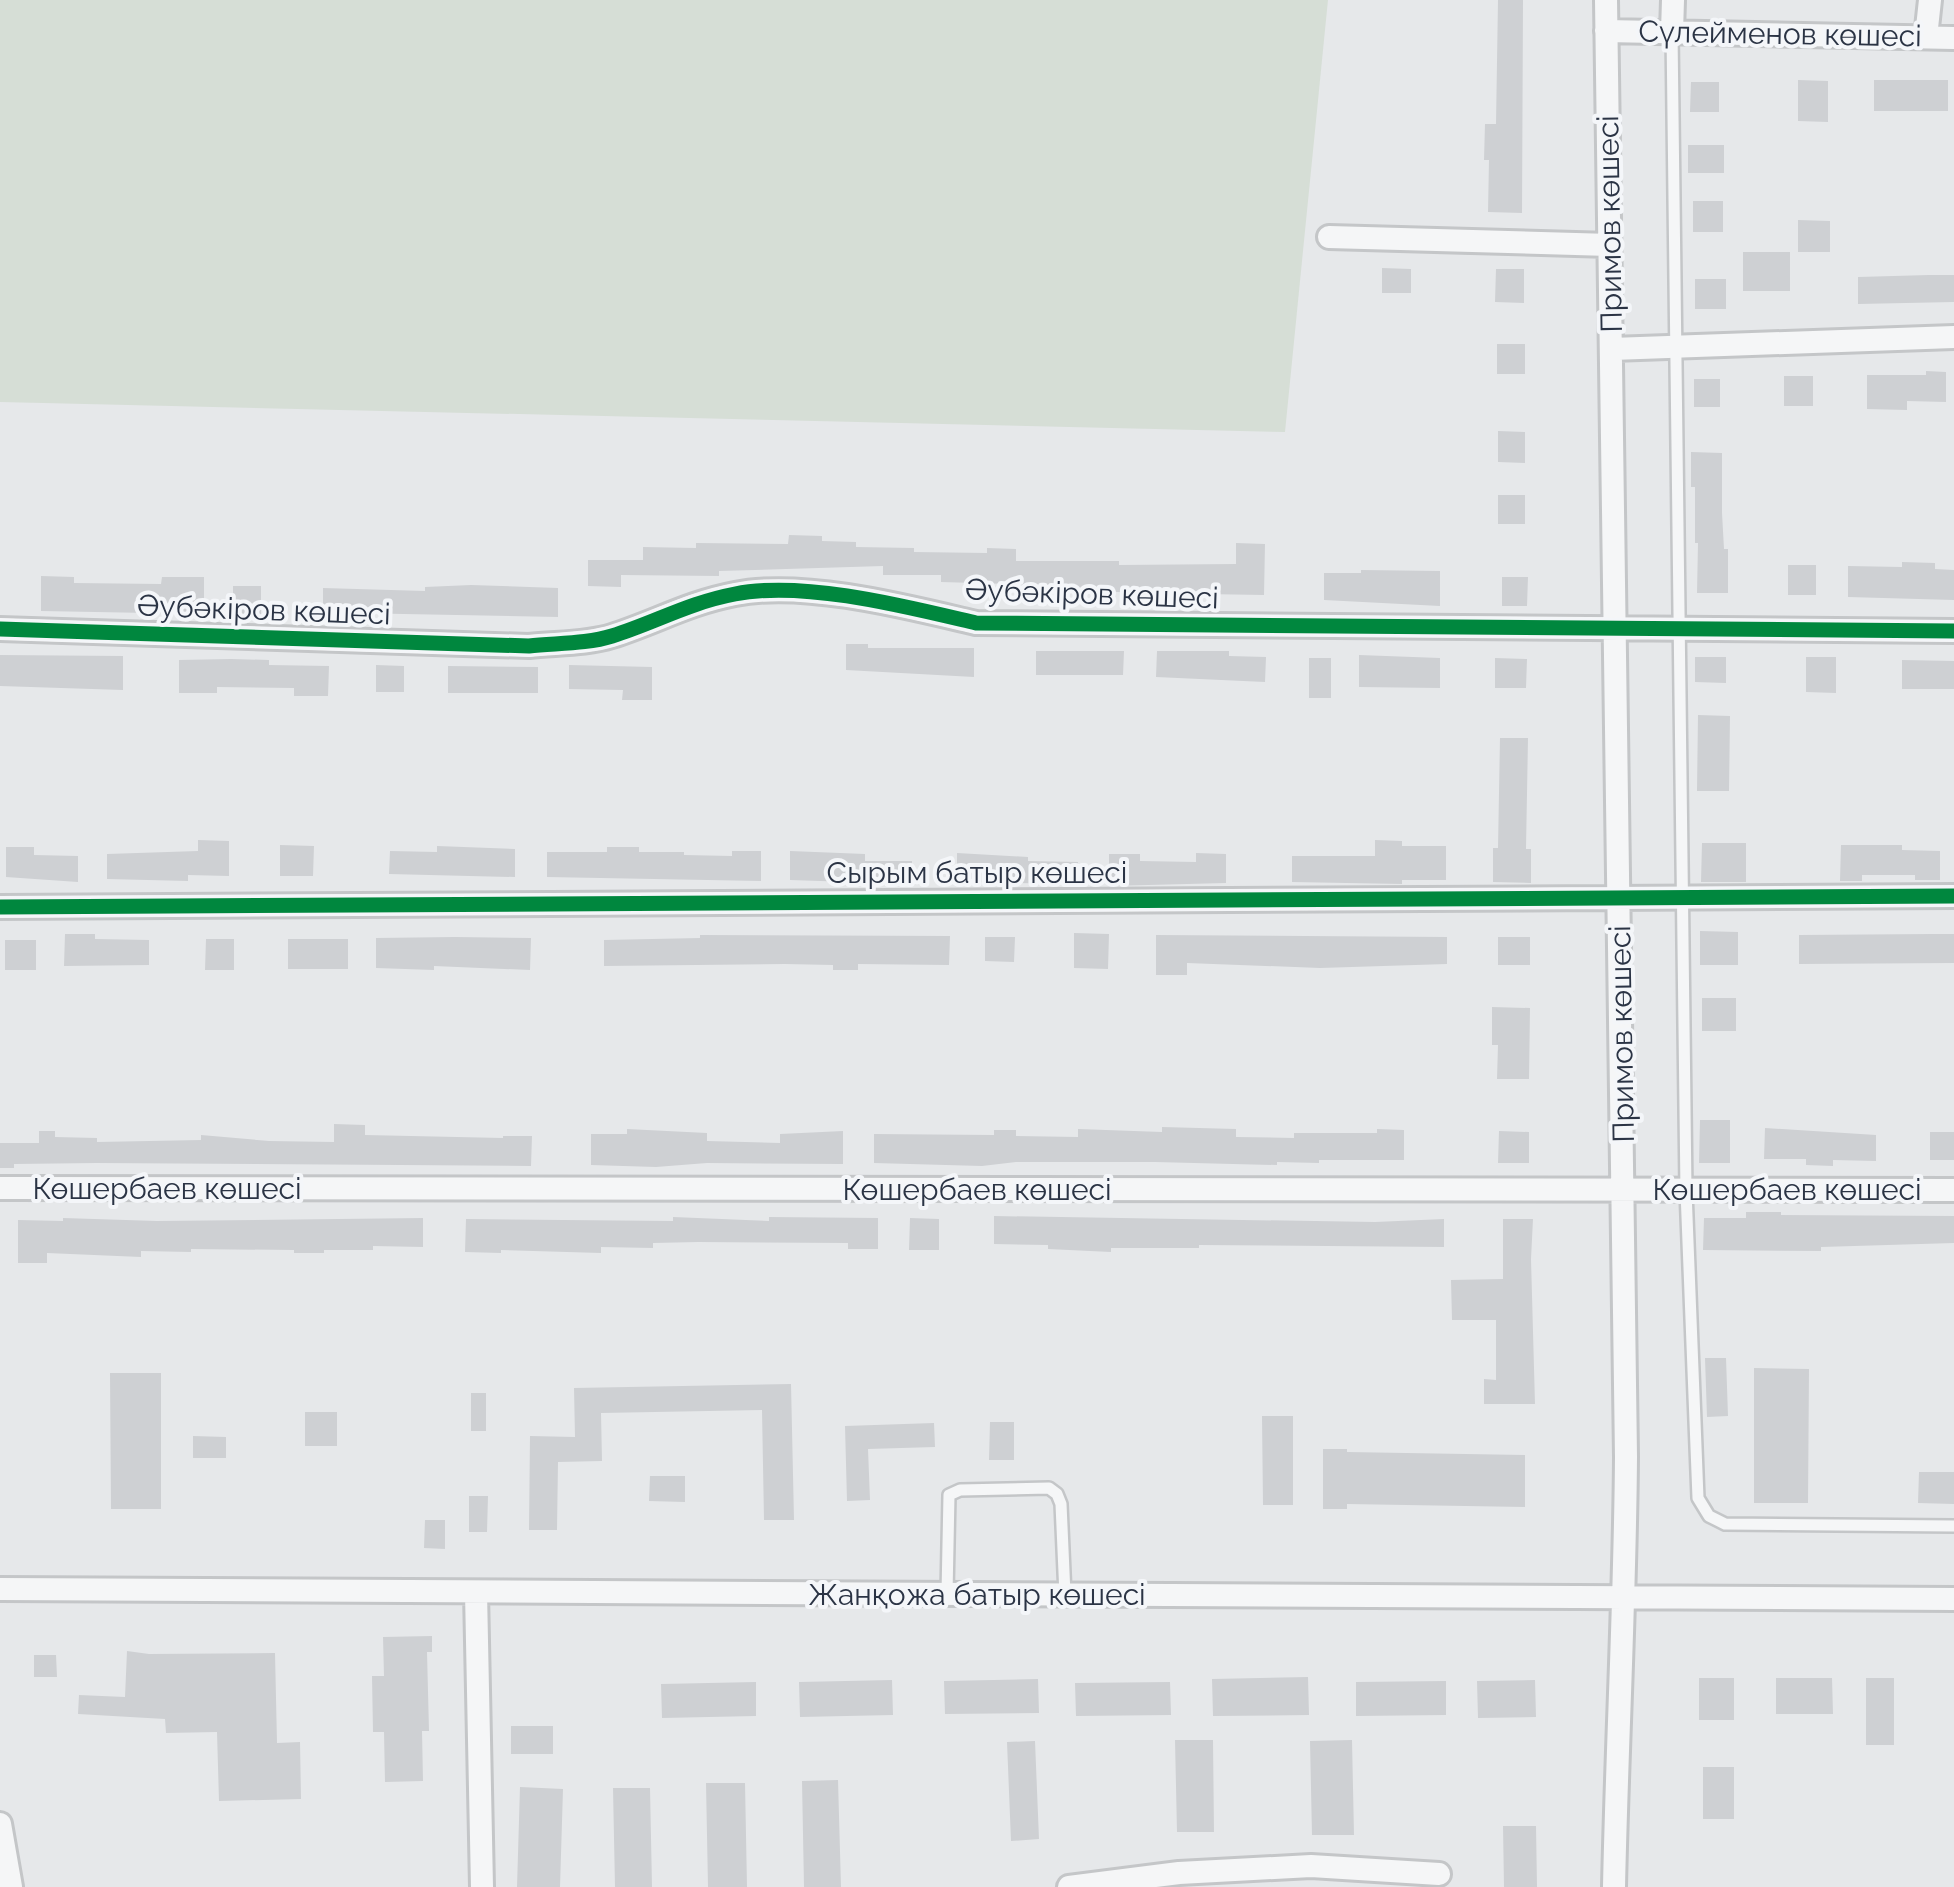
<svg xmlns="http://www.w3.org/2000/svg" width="1954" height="1887" font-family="Raleway,sans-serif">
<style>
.green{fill:#d6ded6}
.building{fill:#ced0d3}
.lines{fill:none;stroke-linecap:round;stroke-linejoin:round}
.service-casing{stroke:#c4c6c8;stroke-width:16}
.minor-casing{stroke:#c4c6c8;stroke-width:28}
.service{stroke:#f5f6f7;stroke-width:11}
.minor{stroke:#f5f6f7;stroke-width:22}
.cycleway-casing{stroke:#f4f6f9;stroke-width:21}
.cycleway{stroke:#00873e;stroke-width:15}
.labels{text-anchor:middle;stroke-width:8;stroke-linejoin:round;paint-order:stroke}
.street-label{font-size:30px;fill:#2b3445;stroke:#f4f6f9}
</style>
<rect width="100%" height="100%" fill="#e6e8ea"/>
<!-- green -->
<path class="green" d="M0,0H1328L1285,432L0,402Z"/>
<!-- building -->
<path class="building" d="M1498,0H1523L1522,213L1488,212L1489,160H1484L1485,124H1496Z
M1798,80L1828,81V122L1798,121Z
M1874,80H1948V111H1874Z
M1691,82H1719V112H1690Z
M1688,145H1724V173H1688Z
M1693,201H1723V232H1693Z
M1798,220L1830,221V252H1798Z
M1743,252H1790V291H1743Z
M1382,268L1411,269V293H1382Z
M1496,269H1524V303L1495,302Z
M1929,275H1954V302L1858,304V277Z
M1695,279H1726V309H1695Z
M1497,344H1525V374H1497Z
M1926,371L1946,372V402L1907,401V410L1867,409V375H1926Z
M1784,376H1813V406H1784Z
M1694,379H1720V407H1694Z
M1498,431L1525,432V463L1498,462Z
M1691,452L1722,453V513L1724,549H1728V593H1697L1698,543H1695V487H1691Z
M1498,495H1525V524H1498Z
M789,535L822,536V541L856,542V547L914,548V552L987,553V548L1016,549V561H1119V565L1236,564V543L1265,544L1264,595L1143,593L1040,589V585L941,582V575H883V566L719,571V576L621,575V587L588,586V560H643V547L696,548V543L788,544Z
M1902,562L1935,563V569L1954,570V600L1848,597V566L1902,567Z
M1788,565H1816V595H1788Z
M1361,570L1440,571V606L1324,600V573H1361Z
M41,576L74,577V583L161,584L162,577H204V614L41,611Z
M1502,577H1528L1527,606H1502Z
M471,585L558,588V617L351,613V618L323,617V588L425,591V587Z
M233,586H261V615L233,614Z
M846,644H868V648H974V677L846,670Z
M1036,651H1124L1123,675H1036Z
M1157,651H1229V656L1266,657L1265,682L1156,677Z
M0,655L123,656V690L0,686Z
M1359,655L1440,658V688L1359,687Z
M1695,657H1726V683L1695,682Z
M1806,657H1836V693L1806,692Z
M1309,658H1331V698H1309Z
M1495,658L1527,659L1526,688H1495Z
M231,659L269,660V665L329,666L328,696H294V688L217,687V693H179V660Z
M1902,660L1954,661V689H1902Z
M376,665L404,666V692H376Z
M569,665L652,667V700H622L623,690L569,689Z
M448,666L538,667V693H448Z
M1698,715L1730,716L1729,791H1697Z
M1500,738H1528L1526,849H1531V883L1493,882V848H1498Z
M198,840L229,841V876L188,875V881L107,879V854L198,851Z
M1375,840L1402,841V846H1446V880H1402V884L1292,882V856H1375Z
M1702,843H1746V882H1701Z
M280,845L314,846L313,876H280Z
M1841,845H1902V850L1940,851V880H1915V875H1862V881H1840Z
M437,846L515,849V877L389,874L390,851L437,852Z
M6,847H34V855L78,856V882L6,877Z
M607,847H639V852H684V855L732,856V851H761V881L547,877V852H607Z
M790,851L865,854V861H912V884L790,880Z
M957,853L1028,857V861L1078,862V884L957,882Z
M1196,853L1226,854V883L1109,886V854H1140V861L1196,862Z
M1700,931L1738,932V965H1700Z
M1074,933L1109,934L1108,969L1074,968Z
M65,934H95V939L149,940V965L64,966Z
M1932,934H1954V963L1799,964V935Z
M700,935L950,936L949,965L858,964V970H833V965L785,964L604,966V940L700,938Z
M1156,935L1447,937V964L1320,968L1187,963V975H1156Z
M455,937L531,938L530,970L434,966V970L376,968V938Z
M985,937H1015L1014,962L985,961Z
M1498,937H1530V965H1498Z
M206,939H234V970H205Z
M288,939H348V969H288Z
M5,940H36V970H5Z
M1702,998H1736V1031H1702Z
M1492,1007L1530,1008L1529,1079H1497L1498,1045H1492Z
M1700,1120H1730V1163H1699Z
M334,1124L365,1125V1135L503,1138V1136H532L531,1166L97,1163L14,1164V1168H0V1143H39V1131H55V1137L97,1138V1142L201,1140V1135L269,1141L334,1142Z
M1162,1127L1236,1129V1137L1294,1138V1133H1377V1129L1404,1130V1160H1319V1163L1277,1162V1165L1155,1162H1016L982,1166L874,1163V1134L994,1135V1130H1016V1136L1078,1137V1129L1162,1132Z
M1765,1128L1876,1135V1161L1833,1160V1166L1806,1165V1159H1764Z
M627,1129L707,1133V1141L780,1143V1134L843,1131V1164L707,1163L656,1167L591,1165V1134H627Z
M1499,1131L1529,1132V1163H1498Z
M1930,1132H1954V1160H1930Z
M1746,1212H1781V1215L1954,1216V1243L1821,1247V1251L1703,1250L1704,1218H1746Z
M994,1216L1375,1222L1444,1219V1247L1199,1245V1248H1111V1252L1048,1249V1245L994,1244Z
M673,1217L769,1221V1217L878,1218V1249H848V1243L698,1242L653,1243V1248L601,1247V1253L501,1250V1253L465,1252L466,1219L673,1221Z
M63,1218L157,1221L423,1218V1247L373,1246V1250H324V1253H294V1250L191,1249V1252L141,1251V1257L47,1253V1263H18V1220L63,1221Z
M910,1218L939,1219V1250H909Z
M1503,1219H1533L1531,1259L1535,1404H1484V1379L1496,1380V1320H1452L1451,1280L1503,1279Z
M1705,1358H1726L1728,1416L1707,1417Z
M1754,1368L1809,1369L1808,1503H1754Z
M110,1373H161V1509H111Z
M791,1384L794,1520H764L762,1410L601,1413L602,1461L558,1462L557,1530H529L530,1436L575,1437L574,1388Z
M471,1393H486V1431H471Z
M305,1412H337V1446H305Z
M1262,1416H1293V1505H1263Z
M990,1422H1014V1460H989Z
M934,1423L935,1447L868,1449L870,1500L847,1501L845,1426Z
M193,1436L226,1437V1458H193Z
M1323,1449H1347V1452L1525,1455V1507L1347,1504V1509H1323Z
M1919,1472H1954V1504L1918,1503Z
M650,1476H685V1502L649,1501Z
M469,1496H488L487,1532H469Z
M425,1520H445V1549L424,1548Z
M432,1636V1652H427L429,1731H422L423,1781L385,1782L384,1732H373L372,1676H384L383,1637Z
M127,1651L149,1654L275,1653L277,1743L300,1742L301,1799L219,1801L217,1732L166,1733L165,1719L78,1714L79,1695L125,1697Z
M34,1655H56L57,1677H34Z
M1308,1677L1309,1715L1213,1716L1212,1679Z
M1699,1678H1734V1720H1699Z
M1776,1678H1832L1833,1714H1776Z
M1866,1678H1894V1745H1866Z
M1038,1679L1039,1713L945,1714L944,1681Z
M892,1680L893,1715L800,1717L799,1682Z
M1535,1680L1536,1717L1478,1718L1477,1681Z
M1446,1681V1715L1356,1716V1682Z
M756,1682V1716L662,1718L661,1684Z
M1170,1682L1171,1715L1076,1716L1075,1683Z
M511,1726H553V1754H511Z
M1175,1740H1213L1214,1832H1177Z
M1352,1740L1354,1835H1312L1310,1741Z
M1035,1741L1039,1839L1011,1841L1007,1742Z
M1703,1767H1734V1819H1703Z
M838,1780L841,1887H804L802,1781Z
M706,1783H745L747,1887H708Z
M520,1787L563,1789L560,1887H517Z
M613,1788H650L652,1887H615Z
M1503,1826H1536L1537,1887H1504Z"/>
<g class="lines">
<defs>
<path id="service" d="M1672,32L1686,1191L1698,1498L1709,1516L1725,1524L1954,1526
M947,1594L949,1495L960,1490L1049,1488L1057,1494L1061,1504L1065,1595"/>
<path id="minor" d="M1606,0L1626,1457C1625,1601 1617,1744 1614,1887
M1606,31L1954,38
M1672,32L1673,0
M1926,37L1930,0
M1329,237L1610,245
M1612,349L1954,337
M0,629L529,646C555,643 587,644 612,636C656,622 688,603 735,594C804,580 908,607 976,623L1954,631
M0,907L1954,896
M0,1188L1954,1190
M0,1589L1954,1599
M476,1592L482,1887
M0,1824L11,1887
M1069,1887L1179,1873L1311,1866L1439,1874"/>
</defs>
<!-- service casing -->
<use href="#service" class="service-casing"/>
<!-- minor casing -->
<use href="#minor" class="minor-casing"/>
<!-- service -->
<use href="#service" class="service"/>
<!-- minor -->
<use href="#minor" class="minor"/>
<defs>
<path id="cycleway" d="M0,629L529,646C555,643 587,644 612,636C656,622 688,603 735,594C804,580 908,607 976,623L1954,631
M0,907L1954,896"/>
</defs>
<!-- cycleway casing -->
<use href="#cycleway" class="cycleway-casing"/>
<!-- cycleway -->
<use href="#cycleway" class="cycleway"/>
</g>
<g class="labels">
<!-- street labels -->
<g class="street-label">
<text transform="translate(1780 34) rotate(1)" y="10">Сүлейменов көшесі</text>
<text transform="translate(1610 224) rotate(-91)" y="10">Примов көшесі</text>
<text transform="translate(1092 594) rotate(2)" y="10">Әубәкіров көшесі</text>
<text transform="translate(264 610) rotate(2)" y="10">Әубәкіров көшесі</text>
<text x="977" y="883">Сырым батыр көшесі</text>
<text transform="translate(1622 1034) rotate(-91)" y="10">Примов көшесі</text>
<text x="167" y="1199">Көшербаев көшесі</text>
<text x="977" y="1200">Көшербаев көшесі</text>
<text x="1787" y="1200">Көшербаев көшесі</text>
<text x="977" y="1605">Жанқожа батыр көшесі</text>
</g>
</g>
</svg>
